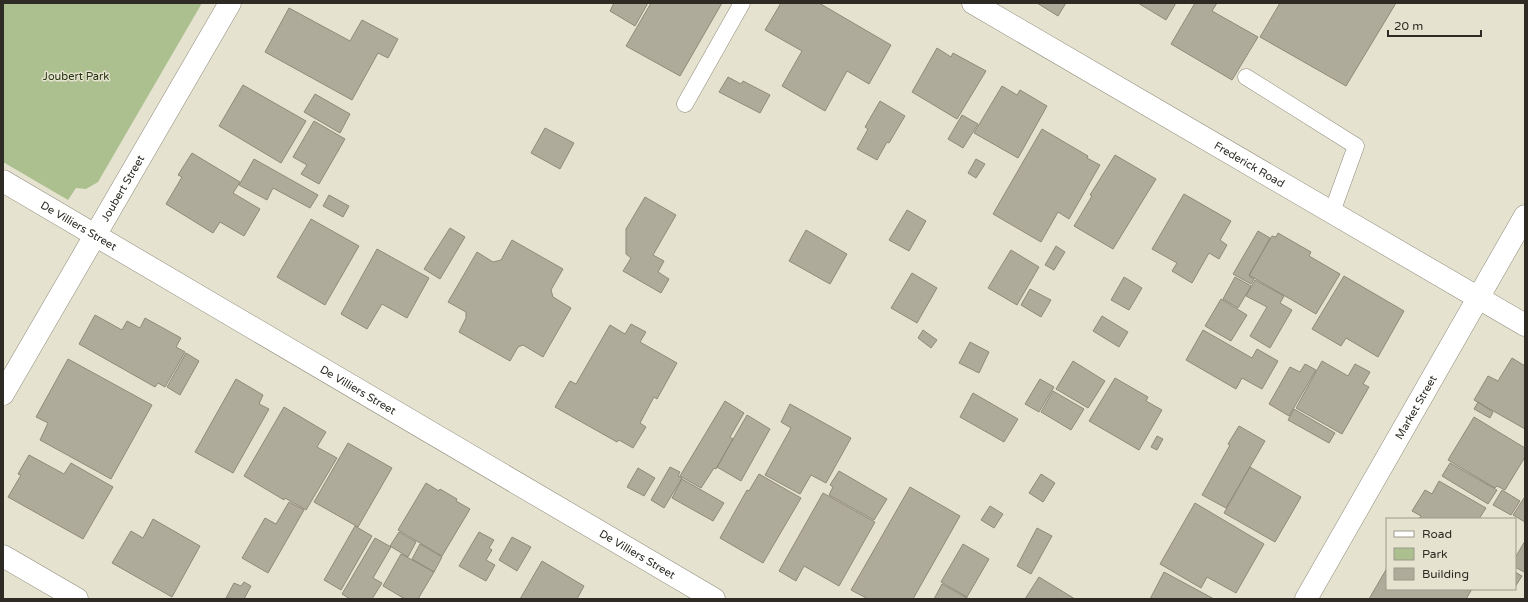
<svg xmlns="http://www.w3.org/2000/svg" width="1528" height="602" font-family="'Varela Round',sans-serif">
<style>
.green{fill:#acc08f}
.building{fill:#afab9a;stroke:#8f8b7a}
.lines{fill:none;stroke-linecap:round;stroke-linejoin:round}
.service-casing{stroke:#8f8b7b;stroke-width:17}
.minor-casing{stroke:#8f8b7b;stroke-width:23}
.tertiary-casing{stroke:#8f8b7b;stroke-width:23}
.service{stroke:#fff;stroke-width:16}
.minor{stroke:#fff;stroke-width:22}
.tertiary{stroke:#fff;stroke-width:22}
.labels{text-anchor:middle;stroke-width:3;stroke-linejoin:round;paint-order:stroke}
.park-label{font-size:11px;fill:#263310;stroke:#e6e2d0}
.street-label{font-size:11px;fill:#2d2b24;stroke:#e6e2d0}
</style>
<rect width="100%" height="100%" fill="#e6e2d0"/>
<!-- green -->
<path class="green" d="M3,3H202L98,182L86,189L76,188L68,200L3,162Z"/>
<!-- building -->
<path class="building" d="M614,3H648L635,26L610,11Z
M651,3H722L680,76L626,46Z
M781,3H819L891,45L869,84L847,71L825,111L782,86L802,51L765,30Z
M1037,3H1066L1058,16Z
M1138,3H1176L1166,20Z
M1195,3H1217L1212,11L1258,37L1232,80L1171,44Z
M1280,3H1396L1346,86L1260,37Z
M289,8L350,41L362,20L398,39L388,58L378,53L352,100L265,52Z
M937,48L951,57L953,53L986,71L957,119L912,92Z
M728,77L741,84L743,81L770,95L760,113L719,92Z
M243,85L306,121L281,163L219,126Z
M1002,86L1017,95L1020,90L1047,106L1018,158L974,133Z
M315,94L350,114L340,133L304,112Z
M880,101L905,116L889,143L887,142L877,160L857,149L868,129L865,127Z
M962,115L978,124L963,148L948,139Z
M314,121L345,139L319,184L301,174L307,165L293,157Z
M545,128L574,143L560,169L531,153Z
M1042,129L1088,156L1087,158L1100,165L1069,219L1058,212L1041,242L993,214Z
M192,153L240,182L233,193L260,209L244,236L220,222L213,233L166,204L182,177L178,175Z
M1115,155L1156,179L1113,249L1074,226L1092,196L1090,195Z
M254,159L318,195L310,208L273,188L267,200L239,185Z
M976,159L985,164L976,178L968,173Z
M1184,194L1231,221L1220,240L1227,245L1219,259L1209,253L1192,283L1172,271L1177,263L1152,249Z
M329,195L349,206L343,217L323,206Z
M645,197L676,215L653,255L664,261L658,272L669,279L661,293L623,271L631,258L626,254V229Z
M907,210L926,221L909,251L889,240Z
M311,219L359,246L325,305L277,277Z
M450,228L465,237L440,279L424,269Z
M806,230L847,254L830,284L789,261Z
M1258,231L1270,238L1249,276L1254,279L1251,284L1233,274Z
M1278,233L1311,252L1309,256L1340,274L1316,314L1249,275L1272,236L1276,237Z
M512,240L563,269L551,290L553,297L571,308L543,357L523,345L518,347L510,361L459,332L466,318V312L448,302L477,252L493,262L501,260Z
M1056,246L1065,252L1054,270L1045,265Z
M377,249L429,278L407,318L382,304L367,329L341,314Z
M1011,250L1039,267L1017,305L988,288Z
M912,273L937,288L917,323L891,308Z
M1344,276L1404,311L1378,357L1346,338L1341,346L1312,329Z
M1124,277L1142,288L1129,310L1111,300Z
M1235,277L1251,286L1238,308L1223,299Z
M1255,280L1284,296L1280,303L1292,310L1270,348L1250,336L1267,307L1246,296Z
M1030,289L1051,300L1041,317L1021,305Z
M1221,299L1247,315L1231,341L1205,326Z
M95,315L122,330L127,321L140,328L145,318L181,338L176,347L185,352L165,387L158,383L155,387L79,344Z
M1102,316L1128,332L1119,347L1093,331Z
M631,324L646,332L640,342L677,363L657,399L654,397L640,423L646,427L633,448L619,440L617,442L555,407L570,381L576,384L610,325L625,334Z
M923,330L937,340L931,348L918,338Z
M1203,330L1252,358L1257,349L1278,361L1262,389L1242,378L1236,389L1186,360Z
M970,342L989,352L979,373L959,363Z
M186,353L199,361L180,395L167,387Z
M1512,358L1525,366V429L1474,400L1488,376L1498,381Z
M68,359L152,405L111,479L40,440L48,423L36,417Z
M1073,361L1105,381L1088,408L1056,389Z
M1322,361L1348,376L1355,364L1370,372L1363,384L1369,387L1342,434L1296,408Z
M1305,364L1316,370L1289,416L1269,404L1290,367L1300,372Z
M1115,378L1148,397L1146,401L1162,410L1139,450L1089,421Z
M236,379L263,395L259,404L269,409L233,473L195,452Z
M1040,379L1054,387L1039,412L1025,404Z
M1053,391L1084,409L1071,430L1041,412Z
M973,393L1018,419L1004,442L960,417Z
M725,401L744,413L730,437L733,439L716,469L714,468L701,488L680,476Z
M1478,402L1493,412L1490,418L1474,409Z
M790,404L851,438L826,483L811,475L800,494L765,475L791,428L781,422Z
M284,407L326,432L317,447L337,458L306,510L285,498L284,500L244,476Z
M1294,409L1335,433L1329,443L1288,420Z
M747,415L770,429L741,481L717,467Z
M1474,417L1525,448V457L1505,490L1497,486L1495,488L1448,460Z
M1239,426L1265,441L1226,508L1202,495L1230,445L1228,444Z
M1157,436L1163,439L1157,450L1151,447Z
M348,443L392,468L358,527L314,502Z
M29,455L64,474L71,463L113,487L83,539L8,497L21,475L18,474Z
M1450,463L1497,490L1488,504L1442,476Z
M670,467L680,472L678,476L682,478L664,508L651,500Z
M1250,467L1301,497L1275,542L1224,513Z
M638,468L655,478L644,496L627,487Z
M839,471L887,499L874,520L829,495L833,487L830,485Z
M759,474L801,498L763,563L720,538L747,490L749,491Z
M1041,474L1055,483L1043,502L1029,493Z
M682,479L724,503L713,521L672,498Z
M1439,481L1486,508L1479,519H1419L1421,516L1412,511L1425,490L1432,494Z
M426,483L439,491L440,489L457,499L456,501L470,509L442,556L398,530Z
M910,487L960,516L913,599H868L851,590Z
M1502,490L1520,501L1511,515L1493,505Z
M823,493L875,522L839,586L804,566L796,581L779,571Z
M1524,498H1525V522L1513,515Z
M289,502L304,510L268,573L242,558L265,518L276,524Z
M1195,503L1264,544L1236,593L1207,577L1201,588L1160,564Z
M990,506L1003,514L994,528L981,520Z
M153,519L200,546L172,597L112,563L131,531L143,538Z
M355,526L372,536L341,590L324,580Z
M1037,528L1052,536L1031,574L1017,566Z
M399,532L416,542L408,557L390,546Z
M479,532L494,540L489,548L492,550L486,560L495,565L486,581L459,566Z
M512,537L531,547L517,571L499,560Z
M375,538L391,547L373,578L382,583L372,599H350L342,594Z
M1525,541V570L1524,572L1515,567V558Z
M420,544L442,557L434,572L412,559Z
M963,544L989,559L967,597L941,582Z
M401,554L434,572L418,599H405L383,586Z
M542,561L584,586L577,599H520Z
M1387,568V589H1472L1466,599H1369Z
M1164,572L1214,599H1150Z
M1515,572L1522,576L1515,587Z
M1039,577L1075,599H1025Z
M244,582L251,586L244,599L226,598L234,583L241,586Z
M942,584L969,599H934Z"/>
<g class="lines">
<defs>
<path id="service" d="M1246,77L1356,146L1332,212
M685,104L742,3"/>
<g id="minor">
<path id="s1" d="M973,3L1525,325"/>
<path id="s2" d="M3,181L714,599"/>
<path id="s3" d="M3,394L230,3"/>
<path d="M3,556L77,599"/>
</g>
<g id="tertiary">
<path id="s4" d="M1306,599L1525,216"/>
</g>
</defs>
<!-- service casing -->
<use href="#service" class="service-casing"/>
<!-- minor casing -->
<use href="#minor" class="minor-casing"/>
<!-- tertiary casing -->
<use href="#tertiary" class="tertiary-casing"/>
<!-- service -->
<use href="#service" class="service"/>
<!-- minor -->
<use href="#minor" class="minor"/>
<!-- tertiary -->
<use href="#tertiary" class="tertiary"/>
</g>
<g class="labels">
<!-- park labels -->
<g class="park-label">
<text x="76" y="80">Joubert Park</text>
</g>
<!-- street labels -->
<g class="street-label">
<text dy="4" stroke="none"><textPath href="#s1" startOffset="320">Frederick Road</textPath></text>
<text dy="4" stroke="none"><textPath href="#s3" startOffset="238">Joubert Street</textPath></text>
<text dy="4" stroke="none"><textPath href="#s2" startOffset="88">De Villiers Street</textPath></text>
<text dy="4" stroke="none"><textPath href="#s2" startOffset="412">De Villiers Street</textPath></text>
<text dy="4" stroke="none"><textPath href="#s4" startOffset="221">Market Street</textPath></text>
<text dy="4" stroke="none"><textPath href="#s2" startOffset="736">De Villiers Street</textPath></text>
</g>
</g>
<!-- border -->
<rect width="1528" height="602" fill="none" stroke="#2d2b24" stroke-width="8"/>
<!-- legend -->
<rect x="1386" y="518" width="130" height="72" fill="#e6e2d0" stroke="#9c998b"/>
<rect x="1394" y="531" width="20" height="6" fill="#ffffff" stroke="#9c998b"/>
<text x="1422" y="538" font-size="12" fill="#2d2b24">Road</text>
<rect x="1394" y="548" width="20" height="12" fill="#acc08f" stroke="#9c998b"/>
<text x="1422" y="558" font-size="12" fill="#2d2b24">Park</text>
<rect x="1394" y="568" width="20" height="12" fill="#afab9a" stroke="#9c998b"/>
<text x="1422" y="578" font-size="12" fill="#2d2b24">Building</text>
<!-- scale -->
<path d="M1388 30v6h93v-6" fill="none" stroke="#2d2b24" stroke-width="2"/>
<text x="1394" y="30" font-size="12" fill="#2d2b24" stroke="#e6e2d0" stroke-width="3" paint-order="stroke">20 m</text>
</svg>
